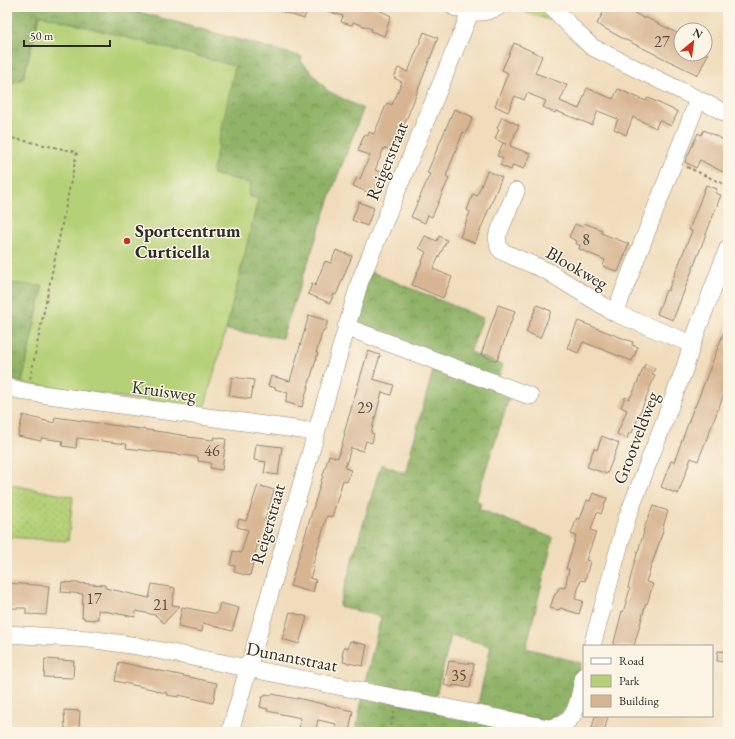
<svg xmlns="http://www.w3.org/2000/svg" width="735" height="739" font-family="'EB Garamond',serif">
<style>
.grass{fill:url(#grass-tufts);stroke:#707e51}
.forest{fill:url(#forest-crowns);stroke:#5e6f4a}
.park{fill:#b5d177;stroke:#707e51}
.garden{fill:url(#garden-dots);stroke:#707e51}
.building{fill:#d8b592}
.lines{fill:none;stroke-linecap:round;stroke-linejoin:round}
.minor-casing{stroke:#8e8473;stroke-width:18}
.path{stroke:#8e8473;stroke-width:2;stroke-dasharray:3 3;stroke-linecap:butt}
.minor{stroke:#fff;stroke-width:17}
.poi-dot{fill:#c8321e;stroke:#fcf5e5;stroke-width:1.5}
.labels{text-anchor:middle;stroke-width:3;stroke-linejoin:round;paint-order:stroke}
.number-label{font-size:16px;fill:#564e45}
.street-label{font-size:18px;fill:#2b2b2b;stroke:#fcf5e5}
.poi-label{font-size:18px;font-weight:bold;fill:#2b2b2b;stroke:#fcf5e5;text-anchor:start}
</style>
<defs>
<pattern id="grass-tufts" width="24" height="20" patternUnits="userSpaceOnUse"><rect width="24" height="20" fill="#b5d177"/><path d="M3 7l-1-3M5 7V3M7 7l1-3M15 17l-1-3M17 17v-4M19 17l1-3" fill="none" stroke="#9cb467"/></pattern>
<pattern id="forest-crowns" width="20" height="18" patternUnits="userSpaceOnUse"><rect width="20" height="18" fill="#90b368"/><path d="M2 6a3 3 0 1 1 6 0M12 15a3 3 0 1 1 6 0" fill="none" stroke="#769256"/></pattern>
<pattern id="garden-dots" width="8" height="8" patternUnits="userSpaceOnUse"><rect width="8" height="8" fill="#b5d177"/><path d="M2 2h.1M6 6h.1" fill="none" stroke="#9cb467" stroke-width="1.8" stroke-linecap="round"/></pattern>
</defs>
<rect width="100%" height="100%" fill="#fcf5e5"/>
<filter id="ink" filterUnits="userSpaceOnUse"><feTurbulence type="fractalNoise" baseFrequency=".025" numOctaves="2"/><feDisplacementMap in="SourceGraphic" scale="8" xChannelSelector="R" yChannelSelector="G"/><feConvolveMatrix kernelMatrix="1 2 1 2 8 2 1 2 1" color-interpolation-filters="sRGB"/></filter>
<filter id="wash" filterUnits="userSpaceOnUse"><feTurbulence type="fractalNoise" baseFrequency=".012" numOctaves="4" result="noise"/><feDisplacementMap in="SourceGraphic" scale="16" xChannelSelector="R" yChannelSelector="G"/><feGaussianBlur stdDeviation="0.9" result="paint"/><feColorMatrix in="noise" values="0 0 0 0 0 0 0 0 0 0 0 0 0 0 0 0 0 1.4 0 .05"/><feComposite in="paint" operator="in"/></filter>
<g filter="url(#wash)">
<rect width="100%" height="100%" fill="#f0dcbb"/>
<!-- grass -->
<path class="grass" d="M515,7C533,7 538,3 551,19L549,20L513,8Z"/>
<!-- forest -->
<path class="forest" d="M7,7H121L302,57L301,61L328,91L363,109L335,183L282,338L226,330L258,199L248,196L251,183L212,174L39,15L23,79L7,84Z
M371,272L483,318L470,352L503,365L494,388L510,395L476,500L481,503L479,509L553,538L526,648L581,663C574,688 573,716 544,721L477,708L491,646L451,635L435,700L364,686L381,617L339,606L381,464L405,473L435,363L352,332Z
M7,283L43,285L22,383L7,379Z
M363,696L509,725L507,732H355Z"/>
<!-- park -->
<path class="park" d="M40,15L235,66L212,174L251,183L248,196L258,199L226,330L204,409L22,383L43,286L7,283V84L23,79Z"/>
<!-- garden -->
<path class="garden" d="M7,484L73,497L68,541L7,537Z"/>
<g id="blocks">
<!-- building -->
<path class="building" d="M274,7H308L304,19L274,9Z
M320,7H373L391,16L384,36L371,31L372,29L353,22L352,25L341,22L343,16L320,9Z
M606,7H624L645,19V17L681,35V54H708L698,75L622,38L597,24Z
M424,32L438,38L409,113L400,134L399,133L392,151L384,148L375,170L383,173L379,185L376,184L372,194L353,186L357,177L360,179L370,155L358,151L364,135L368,136L369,132L374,134L387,103L392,105L402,82L394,78L398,68L408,72Z
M514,43L542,56L535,73L567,85L560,101L579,109L587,88L613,99L618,89L646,101L648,98L678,112L671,126L659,120L656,128L633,117L626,135L614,129L618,119L598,111L592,125L556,111L555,113L543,107L546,101L527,93L524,100L515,96L508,112L495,106L508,73L502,70Z
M454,109L473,117L466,133L463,132L446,176L449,178L432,217L428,215L425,223L411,217L430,174L427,173Z
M502,117L519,125L510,146L531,154L524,169L513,165L511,170L500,165L503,158L497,156L503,143L506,144L495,139L499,129L497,128Z
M704,130L728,142V162L723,172L700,160L696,168L685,162L698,133L701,135Z
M487,171L502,177L475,243L460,237L470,212L467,210L473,194L477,196Z
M706,185L717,189L715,193L721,195L673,320L657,314L666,290L668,291L692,231L689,230Z
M359,202L374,208L367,226L352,220Z
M584,223L602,230L601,233L629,244L618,272L603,266L605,260L579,249L580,245L576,244L577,241L569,237L575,224L582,227Z
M425,236L437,241L439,236L447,240L433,269L452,277L443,298L412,285L426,252L419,248Z
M336,250L352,256L336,295L334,294L330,303L308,294L312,284L315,286L325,261L331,263Z
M498,305L515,311L497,361L481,355Z
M537,305L551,311L540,338L526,332Z
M309,315L328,321L325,330H323L316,353H318L302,407L285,402L288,393L275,389L276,388L268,386L271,376L290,381Z
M578,321L633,342L632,345L638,347L632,361L583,342L578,353L567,348Z
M727,324L728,384L698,461L691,458L678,494L661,487L671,461L674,462L694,407H695Z
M368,351L380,355L373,379L394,385L391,395L382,392L371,433L374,434L372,443L366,441L363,451L351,448L345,468L351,470L347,482L343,480L332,517L327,516L312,567H314L310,578L316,580L313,592L307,591L290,586L329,455L338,458L345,434L344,433Z
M645,364L655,368L652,374L655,375L632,433H629L627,439L617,434L627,410L621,407L625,397L629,399L633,393Z
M232,377L254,380L251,399L229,396Z
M23,415L54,423L55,417L155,431L188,436V437L213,440L214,437L226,439L222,470L210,468L211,463L198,461V457L126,448L127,444L77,438L76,448L62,446L63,441L41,438V441L18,436Z
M602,436L619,443L607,474L587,467L594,448L597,450Z
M256,444L282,447L278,475L264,473L266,462L254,460Z
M258,485L274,490L265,520L269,521L261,547L257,546L250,576L234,572L235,566L230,565L233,551L241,553L248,530L237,527L239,519L246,521Z
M593,493L607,498L601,514L597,512L591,530L596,532L586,560L590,561L585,581L581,580L575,599L583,601L579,614L560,608L559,610L550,608L554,596L560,587L565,588L569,569H566L576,536L571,534L577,518L580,519L587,500L590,501Z
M653,506L668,511L662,530L663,531L646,582L653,584L647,604L646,603L634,646H613L622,611L623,612L630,589L628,588L634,564L644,532L643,531Z
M62,582L105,585V588L149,598L152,584L175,588L172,605L180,606L164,623L155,615L136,611L135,617L98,610V619H94V620L84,619V617H82L83,594L61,592Z
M7,583L49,586L46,615L26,614V608H7Z
M220,603L239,608L232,631L203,623L202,632L178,627L182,607L217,614Z
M290,612L307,617L299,644L282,639Z
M350,641L367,645L363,666L343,662L344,657H342L344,647L348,648Z
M718,651L728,652V662L717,661Z
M45,659L74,661L73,678L44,677Z
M449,661L474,664L470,688L453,685V687L444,685Z
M119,662L217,683L213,703L179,695V697L166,695L167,693L156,691V690L115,681Z
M265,694L271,695L272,694L297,699V698L353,711L349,732L335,729L336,724L318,720L315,732L299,729L301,718L267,711L268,709L260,707L262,697H264Z
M64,710L80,711L79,729H65Z
M595,716H608L604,732L592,728Z"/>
</g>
</g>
<g filter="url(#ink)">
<use href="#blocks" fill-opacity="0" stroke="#8e8473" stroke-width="1"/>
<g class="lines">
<defs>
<path id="minor" d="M454,7C470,13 481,15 498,7
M552,7L580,36L592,47L728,114
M516,191L497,237L499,248L503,252L547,271L615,313L692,344
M615,313L698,100
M346,327L530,396
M7,387L27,392L316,432
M7,634L89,639L137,646L548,728C579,725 577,702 584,676
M592,646L627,518L684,370L692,344L728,248
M230,732L360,281L470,13"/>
</defs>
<!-- minor casing -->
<use href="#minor" class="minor-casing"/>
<!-- path -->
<path class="path" d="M7,137L77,152L30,379
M687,167L728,186
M390,732L394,712"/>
<!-- minor -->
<use href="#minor" class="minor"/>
</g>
</g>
<!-- markers -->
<circle class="poi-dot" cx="127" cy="241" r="4"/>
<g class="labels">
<!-- number labels -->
<g class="number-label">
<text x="662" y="47">27</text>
<text x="586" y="245">8</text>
<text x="365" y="413">29</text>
<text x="212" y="456">46</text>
<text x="94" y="604">17</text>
<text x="161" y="610">21</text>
<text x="459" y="681">35</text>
</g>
<!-- street labels -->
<g class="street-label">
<text transform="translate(387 161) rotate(-68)" y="6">Reigerstraat</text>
<text transform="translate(577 268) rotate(30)" y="6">Blookweg</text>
<text transform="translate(164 391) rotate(8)" y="6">Kruisweg</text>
<text transform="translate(636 438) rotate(-69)" y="6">Grootveldweg</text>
<text transform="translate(268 524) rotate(-74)" y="6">Reigerstraat</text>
<text transform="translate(292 657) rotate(11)" y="6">Dunantstraat</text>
</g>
<!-- poi labels -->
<g class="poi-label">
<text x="135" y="237">Sportcentrum<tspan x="135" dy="21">Curticella</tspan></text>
</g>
</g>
<!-- margin -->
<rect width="735" height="739" fill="none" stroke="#fcf5e5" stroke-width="24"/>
<!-- legend -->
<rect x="583" y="645" width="130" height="72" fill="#fcf5e5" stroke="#a8a49b"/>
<rect x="591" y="658" width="20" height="6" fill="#ffffff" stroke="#a8a49b"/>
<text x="619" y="665" font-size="12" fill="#2b2b2b">Road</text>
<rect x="591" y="675" width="20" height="12" fill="#b5d177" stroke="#a8a49b"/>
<text x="619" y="685" font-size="12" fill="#2b2b2b">Park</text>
<rect x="591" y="695" width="20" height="12" fill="#d8b592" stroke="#a8a49b"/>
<text x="619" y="705" font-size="12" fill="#2b2b2b">Building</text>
<!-- north arrow -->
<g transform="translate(693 42) rotate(29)"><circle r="19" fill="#fcf5e5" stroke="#a8a49b"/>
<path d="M0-3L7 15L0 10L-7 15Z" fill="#c8321e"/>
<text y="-6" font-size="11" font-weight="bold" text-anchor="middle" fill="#2b2b2b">N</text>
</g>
<!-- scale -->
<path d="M24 40v6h86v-6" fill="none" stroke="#2b2b2b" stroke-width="2"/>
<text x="30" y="40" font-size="12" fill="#2b2b2b" stroke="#fcf5e5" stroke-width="3" paint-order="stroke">50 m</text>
</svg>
